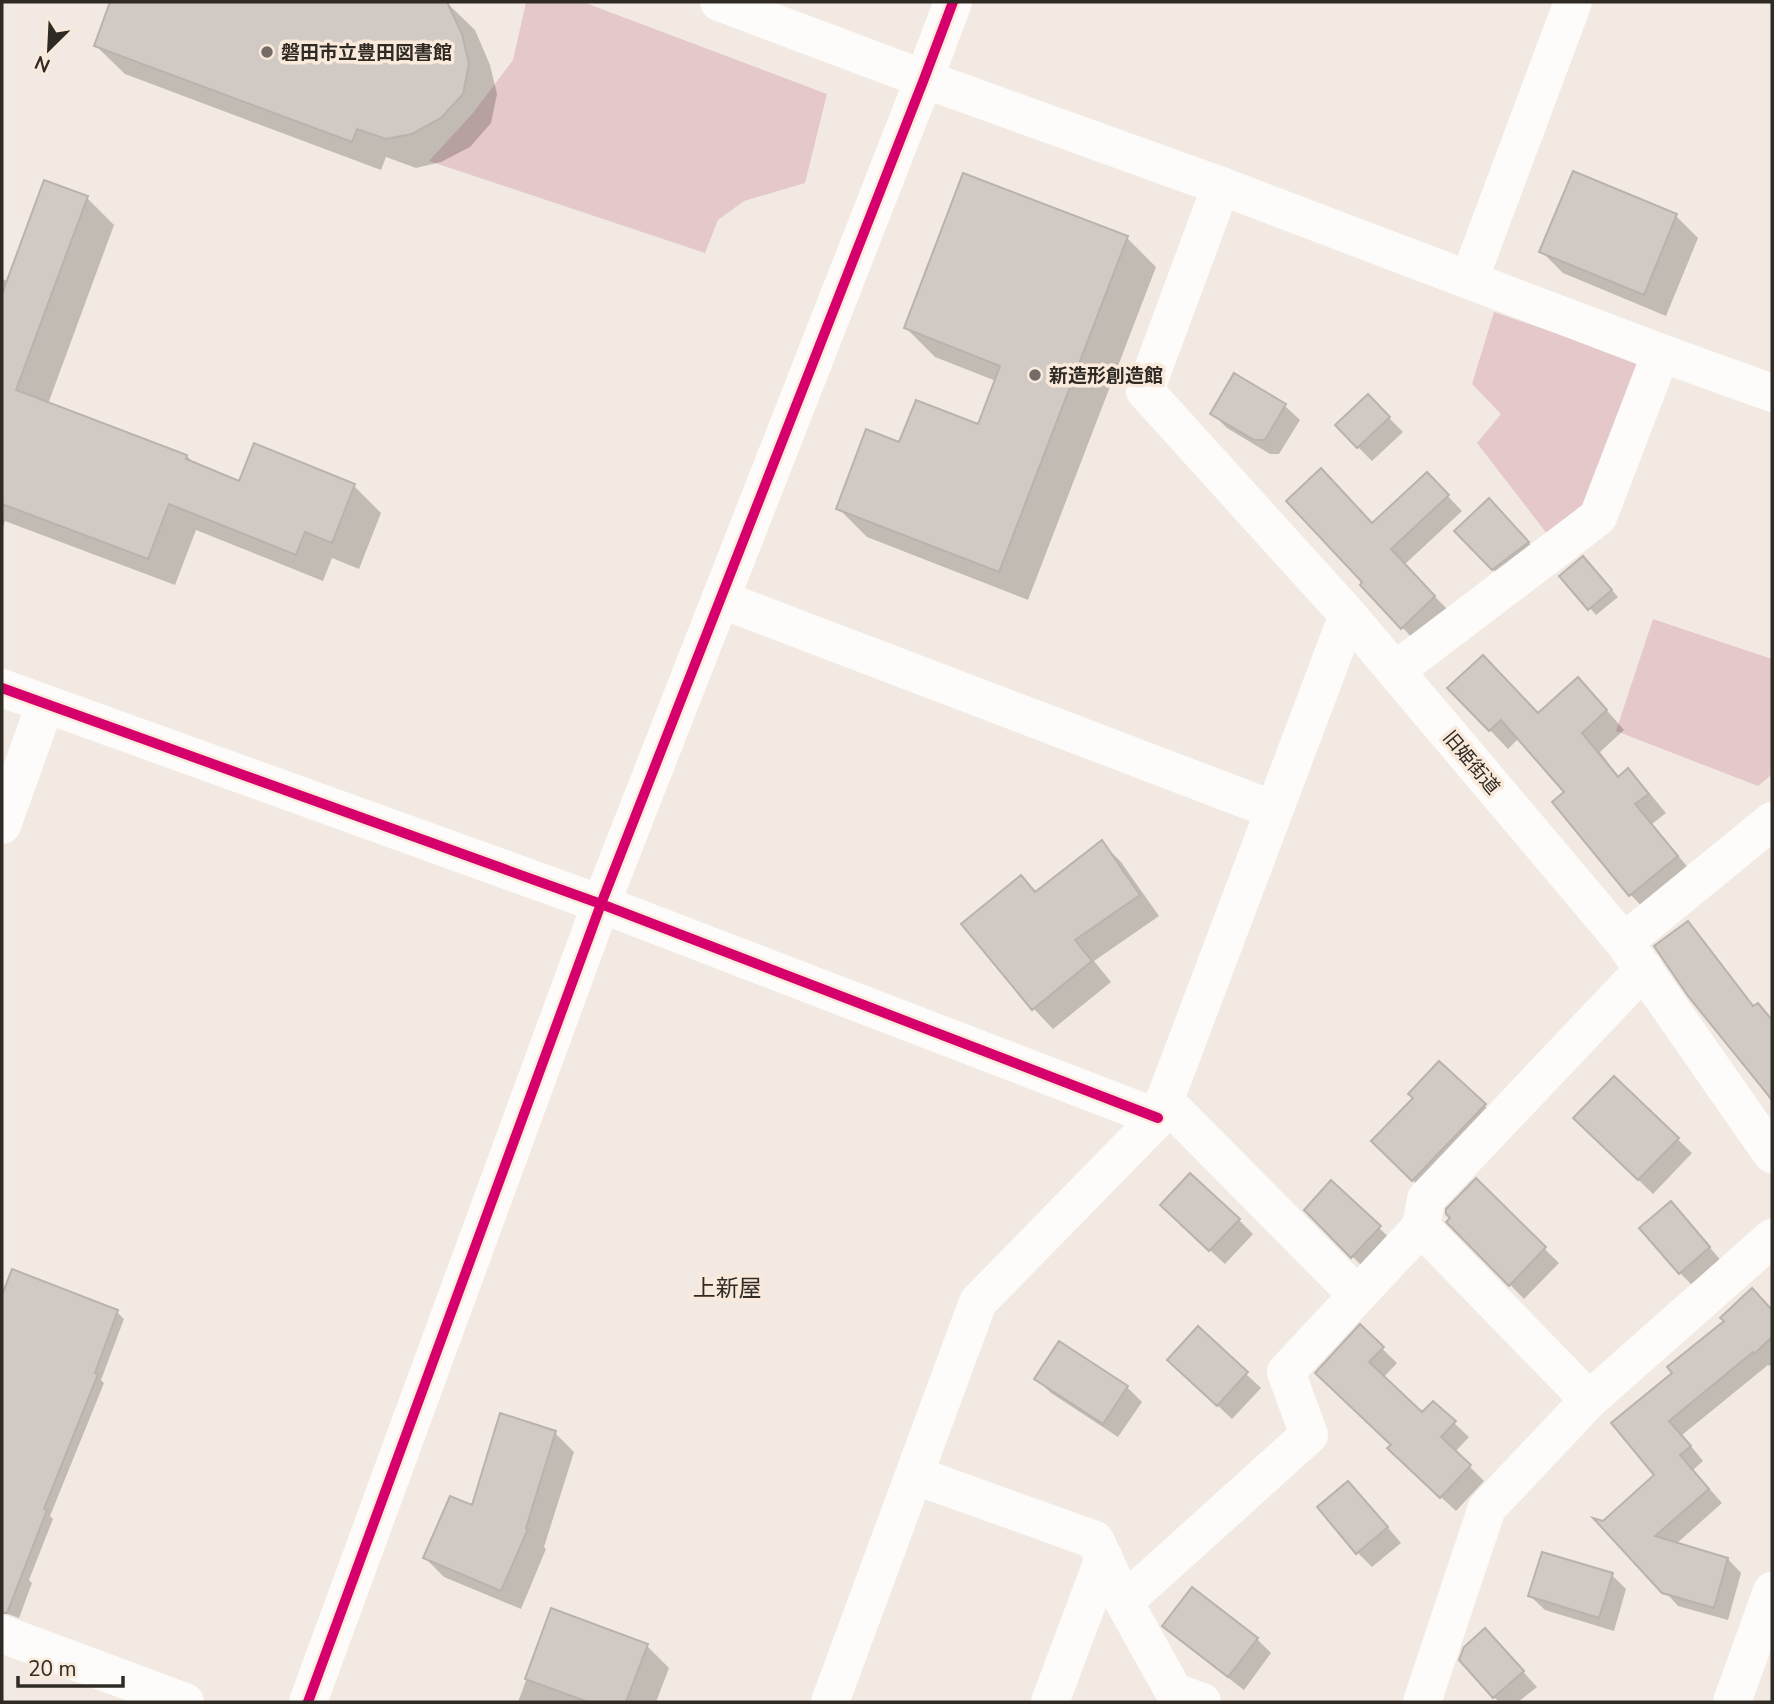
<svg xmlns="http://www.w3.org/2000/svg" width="1774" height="1704" font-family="'Nunito Sans','Noto Sans JP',sans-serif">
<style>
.green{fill:#e5c8c9}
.shadow{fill:#0003}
.building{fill:#d0c9c4;stroke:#b9b2ad;stroke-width:2}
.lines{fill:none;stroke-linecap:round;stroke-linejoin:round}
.minor{stroke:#fdfcfb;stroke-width:38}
.tertiary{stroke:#fdfcfb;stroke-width:38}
.cycleway-casing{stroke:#f9eadb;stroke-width:15}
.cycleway{stroke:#d6006c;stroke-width:10}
.poi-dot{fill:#736d66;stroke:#f9eadb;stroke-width:2.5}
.labels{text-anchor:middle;stroke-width:7;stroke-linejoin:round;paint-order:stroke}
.poi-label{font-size:19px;font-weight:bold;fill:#2f2a24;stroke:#f9eadb;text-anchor:start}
.street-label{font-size:19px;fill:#2f2a24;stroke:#f9eadb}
.quarter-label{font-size:23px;fill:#2f2a24;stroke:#f9eadb}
</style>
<rect width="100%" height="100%" fill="#f2eae2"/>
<!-- green -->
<path class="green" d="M526,2H583L827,94L805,183L744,201L718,220L705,253L429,161L473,113L513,60Z
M1494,312L1655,367L1598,517L1558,548L1477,443L1501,414L1472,384Z
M1653,619L1772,659V774L1758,786L1616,731Z"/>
<!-- shadow -->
<path class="shadow" d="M112,2H446L475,30L490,65L497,94L491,123L470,147L441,162L416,168L386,157L381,170L125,74L96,46Z
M1574,173L1676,216L1698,238L1666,316L1563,273L1541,251Z
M87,198L114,225L48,404L187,456L196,465L240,483L354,486L381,513L359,569L332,558L323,581L196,530L175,585L5,521L2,530V279L8,281Z
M1127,238L1156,267L1028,600L867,537L838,508L900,444L979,426L996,381L935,357L906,328Z
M1235,376L1285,406L1300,420L1279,454H1270L1227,428L1213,414Z
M1368,397L1403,432L1372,461L1358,447Z
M1441,489L1462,511L1404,565L1449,611L1416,642L1402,627L1373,525Z
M1503,515L1542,557L1507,584L1456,531Z
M1590,565L1618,597L1596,615L1562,576Z
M1450,688L1538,715L1596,698L1624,730L1600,752L1620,778L1628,771L1646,789L1666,813L1652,824L1695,876L1649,914L1631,895L1554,802L1567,792L1519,738L1508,749Z
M1101,842L1121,862L1159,916L1094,961L1111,982L1053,1029L1033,1008L1021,878L1037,893Z
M1688,923L1702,938L1755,1007L1758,1005L1772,1020V1102L1763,1090L1765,1088Z
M1614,1078L1692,1153L1653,1194L1589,1132Z
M1484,1105L1499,1120L1428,1195L1373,1141Z
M1476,1181L1559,1263L1524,1299L1449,1222Z
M1331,1183L1394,1242L1367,1271L1306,1210Z
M1685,1218L1723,1263L1694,1287L1680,1273Z
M1177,1220H1239L1253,1234L1225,1264Z
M13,1272L117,1312L124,1319L101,1380L104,1383L50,1516L53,1519L29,1580L32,1583L19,1618L2,1612V1300Z
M1752,1291L1772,1312V1364L1769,1366L1768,1365L1682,1435L1703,1461L1693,1470L1722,1503L1676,1544L1728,1559L1741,1573L1728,1620L1678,1606L1603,1523L1656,1475L1675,1373L1726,1321Z
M1360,1327L1397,1363L1383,1378L1422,1415L1454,1423L1469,1437L1455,1452L1484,1481L1456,1511L1404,1463L1393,1445L1332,1387Z
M1198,1329L1261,1388L1232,1419L1184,1374Z
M1059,1343L1127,1387L1142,1402L1118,1437L1051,1393L1036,1378Z
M555,1433L574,1452L544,1547L546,1549L521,1609L444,1577L425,1558L473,1507Z
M1348,1483L1363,1498L1401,1543L1372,1567L1358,1553Z
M1612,1575L1626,1589L1614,1631L1545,1610L1530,1596Z
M552,1610L647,1646L669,1668L656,1702H518Z
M1165,1626L1257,1639L1271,1653L1244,1690L1179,1640Z
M1499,1645L1537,1687L1518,1702H1499L1494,1697Z"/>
<!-- building -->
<path class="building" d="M110,2H447L462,34L469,64L463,94L441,118L412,134L386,139L357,129L352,142L94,46Z
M1573,171L1677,214L1644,295L1539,252Z
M963,173L1128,236L999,572L836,509L866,429L899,442L916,400L978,424L1000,366L904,328Z
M44,180L88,196L16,390L187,455L186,459L239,481L254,443L355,484L332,543L305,532L296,555L169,504L148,559L2,504V294Z
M1234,373L1286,404L1265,440H1254L1210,414Z
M1368,394L1390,417L1357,448L1335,425Z
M1321,468L1372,523L1427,472L1449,495L1391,549L1435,596L1401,629L1360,585L1362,582L1286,501Z
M1489,498L1529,542L1492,570L1454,531Z
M1583,556L1612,590L1588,610L1559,576Z
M1483,655L1538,713L1578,677L1607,710L1582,733L1618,777L1628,768L1649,794L1635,804L1678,856L1629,896L1552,802L1564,792L1501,720L1489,731L1447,688Z
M1102,840L1140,895L1075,940L1092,961L1032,1010L961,924L1021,875L1035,892Z
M1688,921L1753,1006L1758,1003L1772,1020V1100L1688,996L1654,946Z
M1439,1061L1486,1104L1412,1181L1371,1141L1413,1098L1408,1094Z
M1614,1076L1679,1138L1638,1180L1573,1118Z
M1190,1173L1240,1219L1209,1251L1160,1205Z
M1476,1178L1546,1247L1509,1286L1446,1222L1450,1218L1446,1214V1209Z
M1331,1180L1381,1226L1351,1258L1304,1210Z
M1671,1201L1710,1247L1679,1274L1639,1228Z
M12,1269L118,1310L95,1373L98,1374L44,1509L47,1510L7,1613H2V1295Z
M1752,1288L1772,1310V1337L1754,1354L1753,1352L1669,1421L1691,1446L1680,1455L1709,1489L1655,1536L1728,1558L1714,1608L1662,1593L1593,1518L1603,1521L1654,1475L1611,1423L1672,1373L1667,1367L1724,1321L1720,1318Z
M1360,1324L1384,1347L1369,1362L1422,1412L1433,1401L1456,1421L1441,1437L1471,1465L1440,1498L1387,1448L1391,1445L1315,1373Z
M1198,1326L1248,1372L1217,1406L1167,1360Z
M1059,1341L1128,1386L1103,1424L1034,1379Z
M500,1413L556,1431L526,1528L528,1529L501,1591L423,1558L450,1496L472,1505Z
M1348,1481L1388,1527L1356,1554L1317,1507Z
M1542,1552L1613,1573L1599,1618L1528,1596Z
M1192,1587L1258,1638L1228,1677L1162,1626Z
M551,1608L648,1644L626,1702H588L525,1679Z
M1485,1628L1524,1671L1493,1698L1459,1660L1464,1647Z"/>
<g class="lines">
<!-- minor -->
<path class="minor" d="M1221,186L1145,391L1348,615L1624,942L1772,1154
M1469,280L1573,2
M720,599L1274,810
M1395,671L1598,517L1661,353
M2,688L601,904L1158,1118
M2,825L45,705
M1164,1100L1357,1295
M1589,1400L1421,1227L1426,1199L1644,969
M914,1475L1095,1540L1124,1602L1174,1692L1202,1702
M1124,1602L1309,1435L1286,1372L1421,1227
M830,1702L978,1302L1158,1118L1348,615
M1050,1702L1104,1558
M1422,1702L1487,1508L1589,1400L1772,1238
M1732,1702L1772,1591"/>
<!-- tertiary -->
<path class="tertiary" d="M719,2L924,79L1221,186L1661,353L1772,393
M1624,942L1772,821
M2,1634L185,1702
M308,1702L601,904L924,79L953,2"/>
<defs>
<path id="cycleway" d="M2,688L601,904L1158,1118
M308,1702L601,904L924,79L953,2"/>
</defs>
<!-- cycleway casing -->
<use href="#cycleway" class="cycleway-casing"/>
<!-- cycleway -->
<use href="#cycleway" class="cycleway"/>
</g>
<!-- markers -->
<g class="poi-dot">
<circle cx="267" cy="52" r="7"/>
<circle cx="1035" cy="375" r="7"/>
</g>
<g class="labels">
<!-- poi labels -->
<g class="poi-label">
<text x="281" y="59">磐田市立豊田図書館</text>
<text x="1049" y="382">新造形創造館</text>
</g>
<!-- street labels -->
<g class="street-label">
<text transform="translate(1472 762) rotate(50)" y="7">旧姫街道</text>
</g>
<!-- quarter labels -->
<g class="quarter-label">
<text x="727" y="1296">上新屋</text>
</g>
</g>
<!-- border -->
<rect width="1774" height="1704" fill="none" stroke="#2f2a24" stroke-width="7"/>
<!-- north arrow -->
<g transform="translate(49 49) rotate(204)" stroke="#f9eadb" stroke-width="5" paint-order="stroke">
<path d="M0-5L12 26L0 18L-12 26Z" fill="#2f2a24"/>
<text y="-10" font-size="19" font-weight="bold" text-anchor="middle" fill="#2f2a24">N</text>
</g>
<!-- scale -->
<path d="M18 1676v10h105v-10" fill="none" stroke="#2f2a24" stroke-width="3.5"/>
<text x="28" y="1676" font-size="21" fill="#2f2a24" stroke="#f9eadb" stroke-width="5" paint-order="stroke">20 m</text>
</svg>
